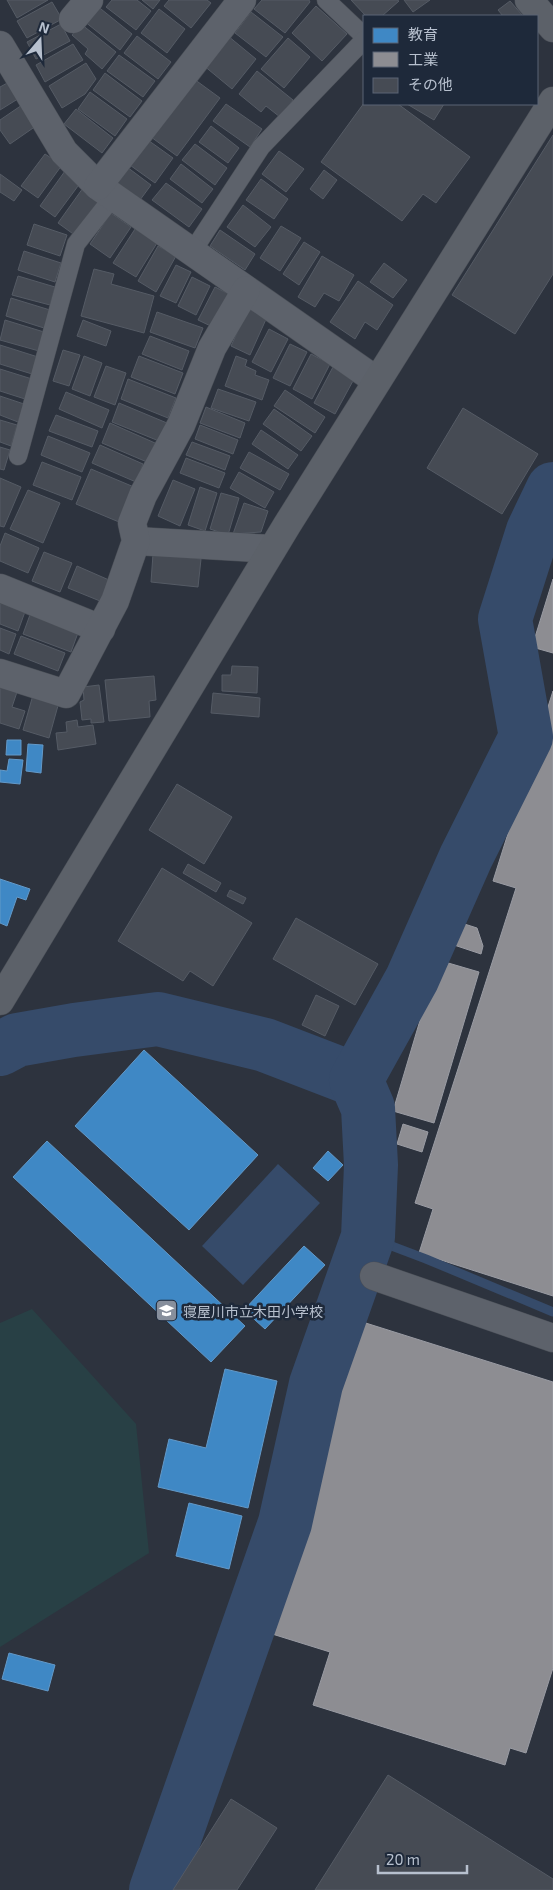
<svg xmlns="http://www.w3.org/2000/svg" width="553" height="1890" font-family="'Exo 2','Noto Sans JP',sans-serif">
  <rect width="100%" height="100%" fill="#2d333e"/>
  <path fill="#284045" d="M 32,1309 L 136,1424 L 149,1553 L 0,1647 L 0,1323 Z"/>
  <path fill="#364b6a" d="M 278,1164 L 320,1203 L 243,1285 L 202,1246 Z"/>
  <g fill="#3f88c5" stroke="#6399c8">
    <path d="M 7,740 L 21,740 L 21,755 L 6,755 Z"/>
    <path d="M 28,744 L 43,745 L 41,773 L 26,771 Z"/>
    <path d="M 9,759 L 23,760 L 20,784 L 0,782 L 0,770 L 7,771 Z"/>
    <path d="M 0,879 L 30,889 L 26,900 L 17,897 L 7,926 L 0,923 Z"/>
    <path d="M 144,1050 L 258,1155 L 189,1230 L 75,1126 Z"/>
    <path d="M 47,1141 L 245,1326 L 211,1362 L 13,1177 Z"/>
    <path d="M 328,1151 L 343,1165 L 328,1181 L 313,1168 Z"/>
    <path d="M 304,1246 L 325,1265 L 265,1329 L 244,1310 Z"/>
    <path d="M 225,1369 L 277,1381 L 248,1508 L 158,1487 L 169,1439 L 206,1448 Z"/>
    <path d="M 189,1503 L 242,1516 L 229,1569 L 176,1556 Z"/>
    <path d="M 9,1653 L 55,1665 L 48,1691 L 2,1679 Z"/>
  </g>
  <g fill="#8d8d92" stroke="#9a9ca4">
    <path d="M 553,579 L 553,653 L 532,647 Z"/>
    <path d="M 553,691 L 553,1296 L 419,1253 L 433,1209 L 415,1203 L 516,888 L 493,881 Z"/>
    <path d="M 455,921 L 477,928 L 483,946 L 481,954 L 448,943 Z"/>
    <path d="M 438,960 L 479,972 L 434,1123 L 393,1111 Z"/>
    <path d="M 403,1124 L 428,1132 L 422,1152 L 397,1144 Z"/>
    <path d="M 353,1319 L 553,1382 L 553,1668 L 526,1753 L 510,1748 L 505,1765 L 313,1705 L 330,1652 L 269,1633 L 295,1549 L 283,1545 Z"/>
  </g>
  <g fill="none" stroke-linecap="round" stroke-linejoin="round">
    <path stroke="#364b6a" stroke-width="9" d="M 368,1237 L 426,1259 L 553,1312"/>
    <g stroke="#364b6a" stroke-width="54">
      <path d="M 0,1049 L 17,1040 L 74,1030 L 158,1019 L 265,1045 L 356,1080"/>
      <path d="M 156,1890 L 285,1523 L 316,1384 L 368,1237 L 371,1165 L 368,1108 L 356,1080 L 412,979 L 466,857 L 526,737 L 505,619 L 533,531 L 553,489"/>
    </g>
  </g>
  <g fill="#464b54" stroke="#555b65">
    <path d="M 7,0 L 48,0 L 17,18 Z"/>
    <path d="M 112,0 L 137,0 L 151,11 L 136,30 L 106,7 Z"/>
    <path d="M 142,0 L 160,0 L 153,9 Z"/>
    <path d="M 169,0 L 207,0 L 211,3 L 191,28 L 164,6 Z"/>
    <path d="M 262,0 L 309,0 L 310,2 L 285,33 L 254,9 Z"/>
    <path d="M 351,0 L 397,0 L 399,1 L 382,16 L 366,16 Z"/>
    <path d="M 404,0 L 430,0 L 413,12 Z"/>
    <path d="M 510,1 L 523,16 L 503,16 L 498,10 Z"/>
    <path d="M 52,2 L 62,19 L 27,38 L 17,21 Z"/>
    <path d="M 96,5 L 132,34 L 120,50 L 84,21 Z"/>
    <path d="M 316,6 L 347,34 L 322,61 L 292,33 Z"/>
    <path d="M 159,9 L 185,29 L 167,53 L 141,33 Z"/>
    <path d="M 251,12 L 283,37 L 266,57 L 235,33 Z"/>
    <path d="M 61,24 L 70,41 L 36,59 L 27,42 Z"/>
    <path d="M 81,24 L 116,52 L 102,69 L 85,54 L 88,49 L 72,35 Z"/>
    <path d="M 137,36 L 171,62 L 158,79 L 124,53 Z"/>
    <path d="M 228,36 L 256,59 L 232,89 L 203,65 Z"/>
    <path d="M 288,38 L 310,57 L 284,88 L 261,69 Z"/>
    <path d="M 73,44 L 83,60 L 45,82 L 36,65 Z"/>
    <path d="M 119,55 L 155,81 L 143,97 L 107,71 Z"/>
    <path d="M 86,63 L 96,79 L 85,94 L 62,108 L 49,86 Z"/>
    <path d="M 257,71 L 293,100 L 280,117 L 266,106 L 261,112 L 239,94 Z"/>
    <path d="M 105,73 L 142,101 L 130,117 L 93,90 Z"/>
    <path d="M 194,79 L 220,98 L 177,156 L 151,137 Z"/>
    <path d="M 11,81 L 21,97 L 0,110 L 0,87 Z"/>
    <path d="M 90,92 L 127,119 L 115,136 L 78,109 Z"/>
    <path d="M 364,103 L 398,104 L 470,157 L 436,203 L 423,194 L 402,221 L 321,162 Z"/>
    <path d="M 226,104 L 262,129 L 250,147 L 213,121 Z"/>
    <path d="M 407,104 L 444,104 L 434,120 Z"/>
    <path d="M 22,105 L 36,126 L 10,144 L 0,130 L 0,120 Z"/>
    <path d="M 76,109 L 113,138 L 102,153 L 64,124 Z"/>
    <path d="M 211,126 L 239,148 L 228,163 L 199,142 Z"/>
    <path d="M 553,135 L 553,274 L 515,334 L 452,295 Z"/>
    <path d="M 145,138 L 173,158 L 155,183 L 127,163 Z"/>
    <path d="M 195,144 L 227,168 L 215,185 L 182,160 Z"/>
    <path d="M 279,151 L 304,169 L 286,192 L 262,174 Z"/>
    <path d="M 45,154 L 62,165 L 38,198 L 21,186 Z"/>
    <path d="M 123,164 L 151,185 L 140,200 L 113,179 Z"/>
    <path d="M 181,164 L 213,189 L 202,203 L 170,179 Z"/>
    <path d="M 324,170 L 337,180 L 323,199 L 310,189 Z"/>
    <path d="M 65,171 L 81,182 L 55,217 L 40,206 Z"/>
    <path d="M 0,174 L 22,190 L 14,201 L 0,192 Z"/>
    <path d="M 261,179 L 288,199 L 274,219 L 246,200 Z"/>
    <path d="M 166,183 L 202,209 L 189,227 L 152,200 Z"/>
    <path d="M 83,188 L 101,201 L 76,236 L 58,223 Z"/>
    <path d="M 243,205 L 271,227 L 255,247 L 227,227 Z"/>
    <path d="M 111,213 L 131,227 L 110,258 L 90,244 Z"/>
    <path d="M 34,224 L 67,235 L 60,256 L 27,245 Z"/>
    <path d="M 281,226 L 301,238 L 280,271 L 260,258 Z"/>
    <path d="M 135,229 L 157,243 L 136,277 L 113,263 Z"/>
    <path d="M 220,230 L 255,254 L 245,270 L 210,246 Z"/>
    <path d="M 304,242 L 320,252 L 299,285 L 283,274 Z"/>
    <path d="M 158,246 L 176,256 L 156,292 L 138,281 Z"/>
    <path d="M 24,251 L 61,263 L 55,282 L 18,270 Z"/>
    <path d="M 322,256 L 354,275 L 339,301 L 324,293 L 315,307 L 298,297 Z"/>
    <path d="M 384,263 L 407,280 L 393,298 L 370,282 Z"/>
    <path d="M 176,265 L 191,272 L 176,303 L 160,296 Z"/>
    <path d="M 94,269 L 114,274 L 111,284 L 154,296 L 144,333 L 81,316 Z"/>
    <path d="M 18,276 L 55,287 L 50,305 L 12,295 Z"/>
    <path d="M 192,277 L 210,286 L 196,315 L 178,306 Z"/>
    <path d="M 358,281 L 393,305 L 377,330 L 365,322 L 355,339 L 330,322 Z"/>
    <path d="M 215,287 L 233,296 L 217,329 L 198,320 Z"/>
    <path d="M 11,298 L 50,310 L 44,328 L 6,316 Z"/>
    <path d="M 248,309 L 267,317 L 250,355 L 231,346 Z"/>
    <path d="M 157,312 L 203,328 L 195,348 L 150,332 Z"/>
    <path d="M 5,320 L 44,332 L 39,351 L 0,340 Z"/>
    <path d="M 83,320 L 111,331 L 106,346 L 77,336 Z"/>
    <path d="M 269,329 L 288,339 L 271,372 L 252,362 Z"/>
    <path d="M 150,336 L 189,351 L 182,370 L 142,354 Z"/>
    <path d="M 290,344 L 307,352 L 290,386 L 273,378 Z"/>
    <path d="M 0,345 L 38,357 L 32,374 L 0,364 Z"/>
    <path d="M 63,350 L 80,355 L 69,386 L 53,381 Z"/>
    <path d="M 311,354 L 330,364 L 312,399 L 293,389 Z"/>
    <path d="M 84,356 L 102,363 L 90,396 L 72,389 Z"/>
    <path d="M 139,356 L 183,373 L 175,394 L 131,377 Z"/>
    <path d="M 236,356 L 247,360 L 245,366 L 256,371 L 255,375 L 269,380 L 262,400 L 225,386 Z"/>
    <path d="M 106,366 L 126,373 L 115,405 L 94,397 Z"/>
    <path d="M 333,367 L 354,379 L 335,414 L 314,403 Z"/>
    <path d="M 0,369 L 32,379 L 25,399 L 0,391 Z"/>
    <path d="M 128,379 L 176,398 L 168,418 L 121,399 Z"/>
    <path d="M 218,389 L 256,402 L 249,421 L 211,408 Z"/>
    <path d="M 285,390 L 325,417 L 315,433 L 274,406 Z"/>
    <path d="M 66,392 L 109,410 L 102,428 L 59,409 Z"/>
    <path d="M 0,396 L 24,404 L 18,422 L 0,415 Z"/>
    <path d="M 119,403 L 167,423 L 159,441 L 112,422 Z"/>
    <path d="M 206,407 L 245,423 L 240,438 L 200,423 Z"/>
    <path d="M 463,408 L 538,454 L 502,514 L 427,468 Z"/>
    <path d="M 274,409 L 312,436 L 301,451 L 263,424 Z"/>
    <path d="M 56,415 L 98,431 L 92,447 L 49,431 Z"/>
    <path d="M 0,420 L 17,425 L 11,446 L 0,442 Z"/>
    <path d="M 110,423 L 155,443 L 147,462 L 102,443 Z"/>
    <path d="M 200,425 L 238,440 L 233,454 L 195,439 Z"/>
    <path d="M 261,430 L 298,455 L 288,469 L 252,444 Z"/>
    <path d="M 48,436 L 90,453 L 82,472 L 41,455 Z"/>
    <path d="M 192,442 L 230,456 L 225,470 L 186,455 Z"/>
    <path d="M 100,445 L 143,464 L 136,482 L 92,463 Z"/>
    <path d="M 0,447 L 10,450 L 4,470 L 0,469 Z"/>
    <path d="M 249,452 L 289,474 L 280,490 L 240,468 Z"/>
    <path d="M 186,458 L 225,473 L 219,488 L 180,473 Z"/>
    <path d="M 42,462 L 81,477 L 72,500 L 33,485 Z"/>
    <path d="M 91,469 L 134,487 L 119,522 L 76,504 Z"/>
    <path d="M 239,472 L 274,492 L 265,508 L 230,488 Z"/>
    <path d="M 0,478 L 21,487 L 4,527 L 0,526 Z"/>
    <path d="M 173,480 L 195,489 L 180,526 L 158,516 Z"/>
    <path d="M 200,487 L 217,493 L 205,531 L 188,525 Z"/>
    <path d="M 28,490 L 60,503 L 43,543 L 10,529 Z"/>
    <path d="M 221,493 L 239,498 L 228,535 L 210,529 Z"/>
    <path d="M 244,503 L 268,511 L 261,532 L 233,534 Z"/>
    <path d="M 5,533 L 39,548 L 28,573 L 0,561 L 0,546 Z"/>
    <path d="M 44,552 L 72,563 L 60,592 L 32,581 Z"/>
    <path d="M 153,554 L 201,559 L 198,587 L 151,582 Z"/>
    <path d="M 77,566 L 109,580 L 100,601 L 68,588 Z"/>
    <path d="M 0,599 L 26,609 L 18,631 L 0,624 Z"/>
    <path d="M 31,612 L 79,630 L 71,652 L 23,634 Z"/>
    <path d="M 0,628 L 16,634 L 9,654 L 0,650 Z"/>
    <path d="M 21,636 L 65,653 L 58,671 L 14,654 Z"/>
    <path d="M 232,666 L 258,667 L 257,693 L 222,691 L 222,675 L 231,675 Z"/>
    <path d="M 154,676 L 156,700 L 149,701 L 150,717 L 109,721 L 105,680 Z"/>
    <path d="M 99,685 L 104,722 L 91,723 L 91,719 L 82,720 L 80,702 L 84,700 L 83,687 Z"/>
    <path d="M 0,687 L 17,692 L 12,707 L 25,711 L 19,729 L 0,723 Z"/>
    <path d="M 213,693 L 260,698 L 259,717 L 211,713 Z"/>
    <path d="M 33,695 L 59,702 L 49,738 L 23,730 Z"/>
    <path d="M 77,720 L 78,727 L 93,725 L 96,744 L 58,750 L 56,733 L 67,732 L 66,722 Z"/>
    <path d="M 177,784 L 232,817 L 204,864 L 149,830 Z"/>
    <path d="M 188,864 L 221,883 L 216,892 L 183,873 Z"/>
    <path d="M 162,868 L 252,923 L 213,986 L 190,971 L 183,981 L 118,941 Z"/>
    <path d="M 230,890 L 246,898 L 243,904 L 227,896 Z"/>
    <path d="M 296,918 L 378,964 L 355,1005 L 273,959 Z"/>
    <path d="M 316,995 L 339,1006 L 325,1036 L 302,1025 Z"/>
    <path d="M 388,1775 L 553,1879 L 553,1890 L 315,1890 Z"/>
    <path d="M 231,1799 L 277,1828 L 237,1890 L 173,1890 Z"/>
  </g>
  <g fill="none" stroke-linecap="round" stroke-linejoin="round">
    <defs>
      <g id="lane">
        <path d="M 326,0 L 364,36"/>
        <path d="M 192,252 L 261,147 L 364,40"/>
        <path d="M 18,456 L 76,244 L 113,197"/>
      </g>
      <g id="street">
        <path d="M 73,19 L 89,0"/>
        <path d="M 0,45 L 64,152 L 98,186 L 377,381"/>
        <path d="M 98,186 L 242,0"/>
        <path d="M 136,541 L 272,549"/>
        <path d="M 0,588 L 101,629"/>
        <path d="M 0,673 L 66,694 L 115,601 L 136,541 L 132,523 L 143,495 L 181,425 L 212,348 L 246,290"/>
        <path d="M 374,1276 L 553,1338"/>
      </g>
      <g id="secondary">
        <path d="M 529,0 L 553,28"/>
        <path d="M 0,1001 L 287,525 L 553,101"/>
      </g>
    </defs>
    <use href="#lane" stroke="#494e56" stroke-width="19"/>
    <use href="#street" stroke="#494e56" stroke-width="29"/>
    <use href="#secondary" stroke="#494e56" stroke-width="29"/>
    <use href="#lane" stroke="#5d626b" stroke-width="18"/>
    <use href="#street" stroke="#5d626b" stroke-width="28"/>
    <use href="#secondary" stroke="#5c6169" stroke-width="28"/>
  </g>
  <defs>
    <symbol id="school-square" viewBox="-11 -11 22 22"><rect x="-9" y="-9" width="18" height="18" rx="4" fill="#878f9c" stroke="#1e293a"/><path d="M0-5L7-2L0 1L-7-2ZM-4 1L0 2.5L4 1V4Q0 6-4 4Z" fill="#fff"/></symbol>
  </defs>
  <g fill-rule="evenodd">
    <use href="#school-square" x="154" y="1298" width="25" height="25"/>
  </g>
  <g text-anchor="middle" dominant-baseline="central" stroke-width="5" stroke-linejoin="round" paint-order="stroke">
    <g font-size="14" fill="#b7c0ce" stroke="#1e293a" text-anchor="start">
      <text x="183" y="1311">寝屋川市立木田小学校</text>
    </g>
  </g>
  <rect x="363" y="15" width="175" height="90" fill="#1e293a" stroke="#5b6575"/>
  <rect x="373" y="28" width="25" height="15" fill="#3f88c5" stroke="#5b6575"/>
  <text x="408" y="40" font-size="15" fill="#b7c0ce">教育</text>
  <rect x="373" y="52" width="25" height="15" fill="#8d8d92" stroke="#5b6575"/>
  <text x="408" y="65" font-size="15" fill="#b7c0ce">工業</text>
  <rect x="373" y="78" width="25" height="15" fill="#464b54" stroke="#5b6575"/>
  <text x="408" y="90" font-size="15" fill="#b7c0ce">その他</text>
  <g transform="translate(40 40) rotate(19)" stroke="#1e293a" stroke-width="4" paint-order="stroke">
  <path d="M0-4L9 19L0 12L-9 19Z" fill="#b7c0ce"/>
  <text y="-8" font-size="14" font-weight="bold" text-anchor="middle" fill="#b7c0ce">N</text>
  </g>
  <path d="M378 1865v8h89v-8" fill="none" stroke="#b7c0ce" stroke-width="2.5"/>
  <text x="386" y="1865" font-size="15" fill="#b7c0ce" stroke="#1e293a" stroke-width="4" paint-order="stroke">20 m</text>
</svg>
